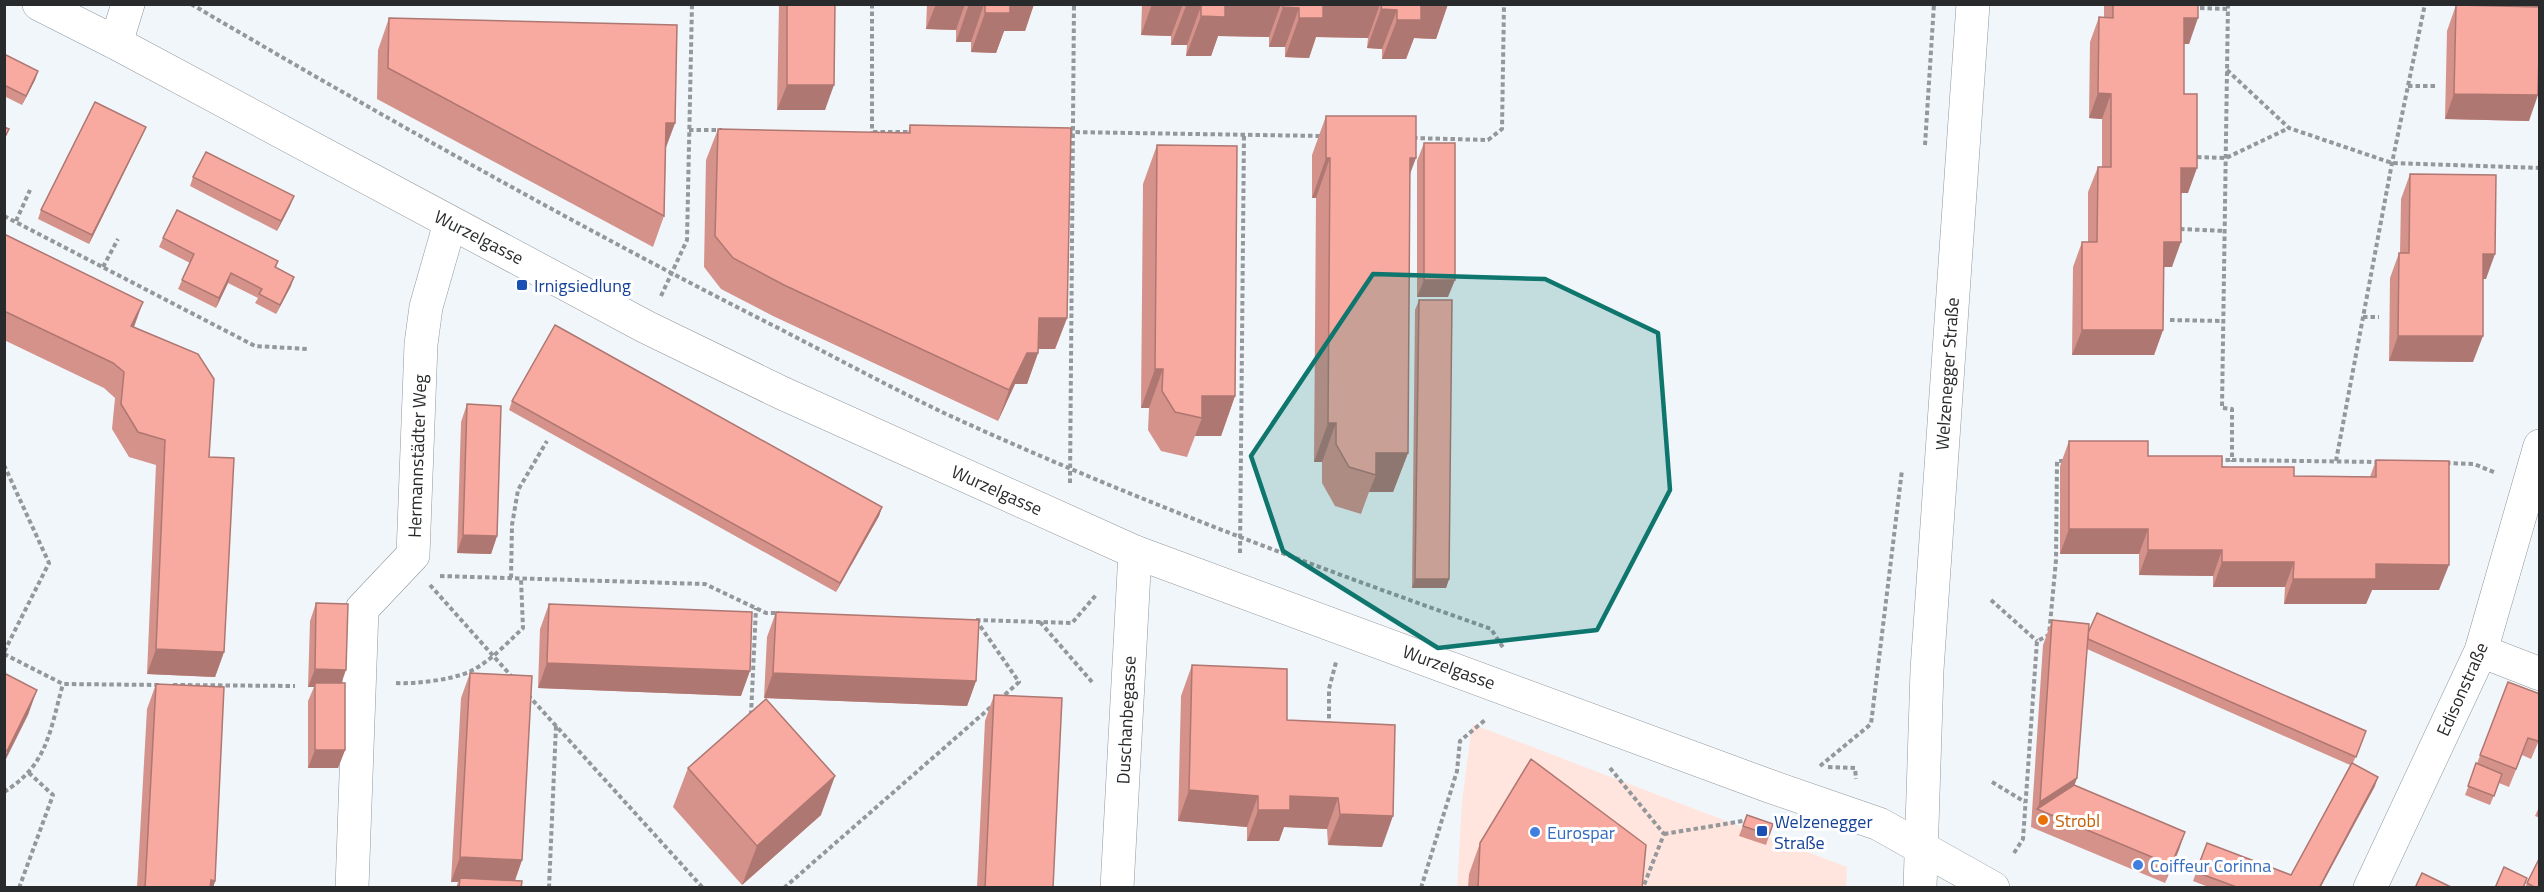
<svg xmlns="http://www.w3.org/2000/svg" width="2544" height="892" font-family="'Titillium Web',sans-serif">
  <rect width="100%" height="100%" fill="#f1f6fb"/>
  <path fill="#ffe5dd" d="M 1472,724 L 1847,867 L 1846,887 L 1457,888 L 1462,802 Z"/>
  <g fill="none" stroke-linecap="round" stroke-linejoin="round">
    <defs>
      <g id="street">
        <path d="M 39,4 L 116,43 L 646,327 L 782,393 L 1135,552 L 1769,786 L 1879,824 L 1993,888"/>
        <path d="M 116,43 L 128,4"/>
        <path d="M 2481,651 L 2540,674"/>
        <path d="M 352,888 L 362,609 L 413,555 L 421,344 L 426,307 L 450,223"/>
        <path d="M 1117,888 L 1135,552"/>
        <path d="M 1920,888 L 1927,670 L 1973,4"/>
        <path d="M 2370,888 L 2481,651 L 2540,446"/>
      </g>
    </defs>
    <use href="#street" stroke="#92979b" stroke-width="34"/>
    <g stroke="#94989b" stroke-width="4" stroke-dasharray="4.5 3" stroke-linecap="butt">
      <path d="M 191,4 C 385,118 582,229 782,330 C 836,358 890,387 944,413 C 1122,495 1307,564 1491,629 L 1504,649"/>
      <path d="M 872,4 L 872,132"/>
      <path d="M 2228,4 L 2222,408 L 2232,409 L 2232,460 L 2378,462"/>
      <path d="M 2200,8 L 2228,9"/>
      <path d="M 2227,70 L 2289,128 L 2392,163 L 2540,168"/>
      <path d="M 2408,86 L 2436,86"/>
      <path d="M 689,130 L 722,130"/>
      <path d="M 873,132 L 911,132"/>
      <path d="M 1068,132 L 1322,136"/>
      <path d="M 1413,138 L 1488,140 L 1502,129 L 1504,4"/>
      <path d="M 1925,145 L 1934,4"/>
      <path d="M 2197,157 L 2226,158 L 2289,128"/>
      <path d="M 4,216 L 255,346 L 307,349"/>
      <path d="M 16,221 L 30,190"/>
      <path d="M 2180,229 L 2225,231"/>
      <path d="M 103,267 L 118,239"/>
      <path d="M 661,296 L 687,240 L 692,4"/>
      <path d="M 2363,317 L 2379,317"/>
      <path d="M 2170,320 L 2223,321"/>
      <path d="M 2218,460 L 2232,460"/>
      <path d="M 2336,461 L 2392,163 L 2425,4"/>
      <path d="M 2446,463 L 2474,464 L 2496,473"/>
      <path d="M 4,465 L 49,563 L 4,652"/>
      <path d="M 1070,483 L 1074,4"/>
      <path d="M 1240,553 L 1244,133"/>
      <path d="M 440,576 L 705,584 L 766,613 L 779,613"/>
      <path d="M 511,578 L 512,525 L 518,490 L 547,441"/>
      <path d="M 430,585 L 513,678"/>
      <path d="M 1991,600 L 2037,641"/>
      <path d="M 976,620 L 1072,623 L 1096,595"/>
      <path d="M 976,620 L 1019,682 L 1000,699"/>
      <path d="M 1040,622 L 1092,682"/>
      <path d="M 4,654 L 63,684 L 160,685"/>
      <path d="M 396,683 C 416,684 450,680 469,672 C 490,662 507,643 523,628 L 521,579"/>
      <path d="M 173,685 L 295,686"/>
      <path d="M 528,695 L 703,888"/>
      <path d="M 751,715 L 756,608"/>
      <path d="M 1329,726 L 1329,689 L 1336,662"/>
      <path d="M 1820,766 L 1871,724 L 1902,470"/>
      <path d="M 1828,767 L 1855,768 L 1856,779"/>
      <path d="M 1610,768 L 1664,834 L 1644,885 L 1646,888"/>
      <path d="M 1992,782 L 2025,802"/>
      <path d="M 4,792 C 48,765 50,730 63,684"/>
      <path d="M 1664,834 L 1749,820"/>
      <path d="M 2014,853 L 2023,839 L 2037,641 L 2049,635 L 2056,560 L 2057,461 L 2066,461"/>
      <path d="M 19,888 L 53,795 L 28,772"/>
      <path d="M 549,888 L 556,726"/>
      <path d="M 784,888 L 992,706"/>
      <path d="M 1421,888 L 1457,771 L 1460,741 L 1485,720"/>
    </g>
    <use href="#street" stroke="#fff" stroke-width="33"/>
  </g>
  <g fill="#d5928a">
    <path d="M 779,4 L 835,4 L 825,110 L 777,110 Z"/>
    <path d="M 927,4 L 1034,4 L 1025,31 L 1004,31 L 996,53 L 971,52 L 971,42 L 956,42 L 956,30 L 926,29 Z"/>
    <path d="M 1142,4 L 1448,4 L 1436,39 L 1414,38 L 1406,59 L 1382,59 L 1382,49 L 1367,48 L 1368,38 L 1316,37 L 1309,58 L 1285,57 L 1285,47 L 1269,47 L 1269,37 L 1218,36 L 1211,56 L 1186,56 L 1187,45 L 1171,45 L 1171,36 L 1141,35 Z"/>
    <path d="M 2104,4 L 2198,4 L 2189,44 L 2184,44 L 2184,94 L 2188,193 L 2181,193 L 2172,267 L 2163,267 L 2163,330 L 2154,355 L 2072,355 L 2073,267 L 2082,242 L 2088,242 L 2088,192 L 2098,167 L 2102,167 L 2102,119 L 2089,118 L 2090,42 L 2099,17 L 2104,17 Z"/>
    <path d="M 2459,4 L 2540,4 L 2529,121 L 2445,119 L 2447,31 L 2456,5 L 2459,6 Z"/>
    <path d="M 389,18 L 675,123 L 666,148 L 664,216 L 653,247 L 377,99 L 378,50 Z"/>
    <path d="M 4,54 L 38,71 L 35,80 L 22,105 L 4,96 Z"/>
    <path d="M 1326,116 L 1410,174 L 1408,453 L 1393,492 L 1369,492 L 1361,514 L 1335,506 L 1322,483 L 1322,462 L 1314,462 L 1316,198 L 1312,198 L 1312,155 Z"/>
    <path d="M 910,125 L 1067,318 L 1055,349 L 1038,349 L 1038,353 L 1027,384 L 1015,384 L 998,421 L 773,316 L 721,289 L 704,267 L 706,160 L 718,129 L 908,133 Z"/>
    <path d="M 146,127 L 142,136 L 89,244 L 38,219 L 41,210 Z"/>
    <path d="M 1424,143 L 1448,297 L 1417,297 L 1417,161 Z"/>
    <path d="M 1157,145 L 1235,396 L 1221,436 L 1195,436 L 1187,457 L 1161,451 L 1148,430 L 1149,408 L 1141,408 L 1143,184 Z"/>
    <path d="M 2410,174 L 2486,279 L 2483,279 L 2473,362 L 2389,361 L 2390,278 L 2399,253 L 2400,253 L 2401,199 Z"/>
    <path d="M 193,177 L 290,206 L 277,231 L 190,186 Z"/>
    <path d="M 4,234 L 134,327 L 209,457 L 224,652 L 215,677 L 147,674 L 156,465 L 129,457 L 112,429 L 115,398 L 104,388 L 4,340 Z"/>
    <path d="M 163,238 L 278,261 L 276,268 L 291,286 L 276,314 L 255,303 L 258,298 L 228,283 L 216,308 L 178,289 L 190,263 L 159,247 Z"/>
    <path d="M 1419,300 L 1449,579 L 1446,588 L 1412,588 L 1415,310 Z"/>
    <path d="M 512,401 L 882,507 L 879,516 L 836,592 L 509,410 Z"/>
    <path d="M 467,404 L 497,536 L 491,554 L 457,553 L 461,422 Z"/>
    <path d="M 2069,441 L 2148,456 L 2294,476 L 2370,477 L 2376,460 L 2439,590 L 2372,590 L 2366,604 L 2284,604 L 2285,587 L 2213,587 L 2213,576 L 2139,575 L 2139,554 L 2060,554 L 2060,466 Z"/>
    <path d="M 316,603 L 341,683 L 345,750 L 338,768 L 308,768 L 308,701 L 314,687 L 308,687 L 310,621 Z"/>
    <path d="M 549,604 L 741,696 L 538,688 L 540,629 Z"/>
    <path d="M 776,612 L 976,681 L 967,706 L 764,698 L 767,637 Z"/>
    <path d="M 2052,620 L 2366,731 L 2353,763 L 2375,786 L 2320,888 L 2211,888 L 2193,881 L 2207,843 L 2291,875 L 2350,765 L 2087,649 L 2077,778 L 2074,785 L 2185,832 L 2165,883 L 2031,827 L 2043,645 Z"/>
    <path d="M 1192,665 L 1287,720 L 1382,847 L 1328,845 L 1327,829 L 1284,827 L 1279,841 L 1247,841 L 1247,827 L 1178,821 L 1181,696 Z"/>
    <path d="M 470,673 L 522,860 L 515,881 L 521,888 L 456,888 L 458,882 L 451,882 L 461,698 Z"/>
    <path d="M 2508,682 L 2540,738 L 2531,759 L 2522,755 L 2509,787 L 2499,783 L 2490,805 L 2465,795 Z"/>
    <path d="M 156,684 L 215,881 L 213,888 L 137,888 L 147,709 Z"/>
    <path d="M 994,695 L 1053,888 L 977,888 L 985,721 Z"/>
    <path d="M 688,768 L 821,815 L 742,885 L 673,807 Z"/>
    <path d="M 2540,805 L 2540,818 L 2535,816 Z"/>
    <path d="M 1747,815 L 1773,824 L 1766,845 L 1739,836 Z"/>
    <path d="M 1480,843 L 1642,888 L 1468,888 L 1469,874 Z"/>
    <path d="M 2527,883 L 2540,888 L 2525,888 Z"/>
  </g>
  <g fill="#ae7771">
    <path d="M 936,4 L 965,4 L 956,30 L 926,29 Z"/>
    <path d="M 969,4 L 984,4 L 971,42 L 956,42 Z"/>
    <path d="M 1006,4 L 1034,4 L 1025,31 L 1004,31 L 996,53 L 971,52 L 985,13 Z"/>
    <path d="M 1152,4 L 1183,4 L 1171,36 L 1141,35 Z"/>
    <path d="M 1223,4 L 1281,4 L 1269,37 L 1218,36 L 1211,56 L 1186,56 L 1201,16 Z"/>
    <path d="M 1321,4 L 1380,4 L 1368,38 L 1316,37 L 1309,58 L 1285,57 L 1299,18 Z"/>
    <path d="M 1419,4 L 1448,4 L 1436,39 L 1414,38 L 1406,59 L 1382,59 L 1397,20 Z"/>
    <path d="M 1186,6 L 1201,6 L 1187,45 L 1171,45 Z"/>
    <path d="M 1283,7 L 1299,8 L 1285,47 L 1269,47 Z"/>
    <path d="M 1381,9 L 1397,10 L 1382,49 L 1367,48 Z"/>
    <path d="M 2184,18 L 2198,18 L 2189,44 L 2175,44 Z"/>
    <path d="M 38,71 L 35,80 L 22,105 L 26,96 Z"/>
    <path d="M 787,85 L 834,85 L 825,110 L 777,110 Z"/>
    <path d="M 2098,93 L 2111,94 L 2102,119 L 2089,118 Z"/>
    <path d="M 2454,94 L 2538,95 L 2529,121 L 2445,119 Z"/>
    <path d="M 666,123 L 675,123 L 663,154 Z"/>
    <path d="M 146,127 L 142,136 L 89,244 L 92,235 Z"/>
    <path d="M 1326,158 L 1330,158 L 1316,198 L 1312,198 Z"/>
    <path d="M 1410,158 L 1416,158 L 1401,198 Z"/>
    <path d="M 2181,168 L 2197,168 L 2188,193 L 2172,193 Z"/>
    <path d="M 294,196 L 290,206 L 277,231 L 281,221 Z"/>
    <path d="M 2164,242 L 2181,242 L 2172,267 L 2155,267 Z"/>
    <path d="M 2483,254 L 2495,254 L 2486,279 L 2474,279 Z"/>
    <path d="M 231,273 L 228,283 L 216,308 L 219,298 Z"/>
    <path d="M 294,277 L 291,286 L 276,314 L 280,305 Z"/>
    <path d="M 1424,280 L 1455,280 L 1448,297 L 1417,297 Z"/>
    <path d="M 143,302 L 134,327 L 131,326 Z"/>
    <path d="M 1039,318 L 1067,318 L 1055,349 L 1028,349 Z"/>
    <path d="M 2082,330 L 2163,330 L 2154,355 L 2072,355 Z"/>
    <path d="M 2398,336 L 2483,336 L 2473,362 L 2389,361 Z"/>
    <path d="M 1027,353 L 1038,353 L 1027,384 L 1015,384 L 998,421 L 1009,390 Z"/>
    <path d="M 1155,369 L 1163,369 L 1149,408 L 1141,408 Z"/>
    <path d="M 1202,396 L 1235,396 L 1221,436 L 1195,436 L 1202,418 Z"/>
    <path d="M 1328,423 L 1336,423 L 1322,462 L 1314,462 Z"/>
    <path d="M 1376,453 L 1408,453 L 1393,492 L 1369,492 L 1376,475 Z"/>
    <path d="M 882,507 L 879,516 L 836,592 L 840,583 Z"/>
    <path d="M 2069,529 L 2148,529 L 2139,554 L 2060,554 Z"/>
    <path d="M 463,535 L 497,536 L 491,554 L 457,553 Z"/>
    <path d="M 2148,550 L 2222,550 L 2213,576 L 2139,575 Z"/>
    <path d="M 2222,562 L 2294,562 L 2285,587 L 2213,587 Z"/>
    <path d="M 2376,564 L 2449,565 L 2439,590 L 2372,590 L 2366,604 L 2284,604 L 2293,579 Z"/>
    <path d="M 1415,579 L 1449,579 L 1446,588 L 1412,588 Z"/>
    <path d="M 156,649 L 224,652 L 215,677 L 147,674 Z"/>
    <path d="M 547,663 L 750,671 L 741,696 L 538,688 Z"/>
    <path d="M 315,669 L 346,670 L 340,687 L 315,683 L 314,687 L 308,687 Z"/>
    <path d="M 773,673 L 976,681 L 967,706 L 764,698 Z"/>
    <path d="M 37,690 L 28,715 L 4,763 L 4,758 L 7,751 Z"/>
    <path d="M 315,750 L 345,750 L 338,768 L 308,768 Z"/>
    <path d="M 835,776 L 821,815 L 742,885 L 757,846 Z"/>
    <path d="M 2378,777 L 2375,786 L 2320,888 L 2319,888 Z"/>
    <path d="M 2077,778 L 2068,803 L 2037,809 L 2040,802 Z"/>
    <path d="M 1189,790 L 1258,796 L 1247,827 L 1178,821 Z"/>
    <path d="M 1290,796 L 1338,798 L 1327,829 L 1284,827 L 1279,841 L 1247,841 L 1258,810 Z"/>
    <path d="M 1340,814 L 1393,816 L 1382,847 L 1328,845 Z"/>
    <path d="M 2185,832 L 2179,850 L 2165,883 L 2171,865 Z"/>
    <path d="M 460,857 L 522,860 L 513,885 L 460,878 L 458,882 L 451,882 Z"/>
    <path d="M 211,880 L 215,881 L 213,888 L 208,888 Z"/>
  </g>
  <g fill="#f8aaa1" stroke="#ae7771" stroke-width="1.5">
    <path d="M 787,4 L 835,4 L 834,85 L 787,85 Z"/>
    <rect x="985" y="4" width="25" height="9"/>
    <path d="M 1186,4 L 1225,4 L 1225,17 L 1201,16 L 1201,6 L 1186,6 Z"/>
    <path d="M 1283,4 L 1323,4 L 1323,18 L 1299,18 L 1299,8 L 1283,7 Z"/>
    <path d="M 1382,4 L 1421,4 L 1421,20 L 1397,20 L 1397,10 L 1381,9 Z"/>
    <path d="M 2113,4 L 2198,4 L 2198,18 L 2184,18 L 2184,94 L 2197,94 L 2197,168 L 2181,168 L 2181,242 L 2164,242 L 2163,330 L 2082,330 L 2082,242 L 2097,242 L 2098,167 L 2111,167 L 2111,94 L 2098,93 L 2099,17 L 2113,18 Z"/>
    <path d="M 2465,4 L 2540,4 L 2540,7 L 2465,6 Z"/>
    <path d="M 2456,5 L 2540,7 L 2538,95 L 2454,94 Z"/>
    <path d="M 389,18 L 677,25 L 675,123 L 666,123 L 664,216 L 388,68 Z"/>
    <path d="M 4,54 L 38,71 L 26,96 L 4,85 Z"/>
    <path d="M 95,102 L 146,127 L 92,235 L 41,210 Z"/>
    <path d="M 1326,116 L 1416,116 L 1416,158 L 1410,158 L 1408,453 L 1376,453 L 1376,475 L 1349,467 L 1336,444 L 1336,423 L 1328,423 L 1330,158 L 1326,158 Z"/>
    <path d="M 910,125 L 1071,128 L 1067,318 L 1039,318 L 1038,353 L 1027,353 L 1009,390 L 784,285 L 733,258 L 715,236 L 718,129 L 910,133 Z"/>
    <path d="M 4,127 L 9,129 L 4,139 Z"/>
    <rect x="1424" y="143" width="31" height="137"/>
    <path d="M 1157,145 L 1237,146 L 1235,396 L 1202,396 L 1202,418 L 1175,412 L 1162,391 L 1163,369 L 1155,369 Z"/>
    <path d="M 206,152 L 294,196 L 281,221 L 193,177 Z"/>
    <path d="M 2410,174 L 2496,175 L 2495,254 L 2483,254 L 2483,336 L 2398,336 L 2399,253 L 2409,253 Z"/>
    <path d="M 177,210 L 278,261 L 275,267 L 294,277 L 280,305 L 259,294 L 262,289 L 231,273 L 219,298 L 182,280 L 194,254 L 163,238 Z"/>
    <path d="M 4,234 L 143,302 L 131,326 L 198,354 L 214,379 L 209,457 L 234,458 L 224,652 L 156,649 L 165,440 L 138,432 L 121,404 L 124,372 L 113,363 L 4,311 Z"/>
    <path d="M 1419,300 L 1452,300 L 1449,579 L 1415,579 Z"/>
    <path d="M 555,325 L 882,507 L 840,583 L 512,401 Z"/>
    <path d="M 467,404 L 501,406 L 497,536 L 463,535 Z"/>
    <path d="M 2069,441 L 2148,441 L 2148,456 L 2222,456 L 2222,467 L 2294,467 L 2294,476 L 2376,477 L 2376,460 L 2449,461 L 2449,565 L 2376,564 L 2376,579 L 2293,579 L 2294,562 L 2222,562 L 2222,550 L 2148,550 L 2148,529 L 2069,529 Z"/>
    <path d="M 316,603 L 348,604 L 346,670 L 315,669 Z"/>
    <path d="M 549,604 L 752,612 L 750,671 L 547,663 Z"/>
    <path d="M 776,612 L 979,620 L 976,681 L 773,673 Z"/>
    <path d="M 2097,613 L 2366,731 L 2356,757 L 2088,639 L 2088,633 Z"/>
    <path d="M 2052,620 L 2089,624 L 2077,778 L 2040,802 Z"/>
    <path d="M 1192,665 L 1287,669 L 1287,720 L 1395,725 L 1393,816 L 1340,814 L 1338,798 L 1290,796 L 1290,810 L 1258,810 L 1258,796 L 1189,790 Z"/>
    <path d="M 4,673 L 37,690 L 7,751 L 4,750 Z"/>
    <path d="M 470,673 L 532,676 L 522,860 L 460,857 Z"/>
    <path d="M 2508,682 L 2540,694 L 2540,737 L 2538,741 L 2528,738 L 2516,769 L 2480,755 Z"/>
    <rect x="315" y="683" width="30" height="67"/>
    <path d="M 156,684 L 224,687 L 215,881 L 211,880 L 210,888 L 145,888 Z"/>
    <path d="M 994,695 L 1062,698 L 1053,888 L 985,888 Z"/>
    <path d="M 766,699 L 835,776 L 757,846 L 688,768 Z"/>
    <path d="M 1531,759 L 1646,845 L 1642,888 L 1478,888 L 1480,843 Z"/>
    <path d="M 2352,763 L 2378,777 L 2319,888 L 2239,888 L 2196,872 L 2207,843 L 2291,875 Z"/>
    <path d="M 2476,763 L 2502,774 L 2494,796 L 2468,786 Z"/>
    <path d="M 2074,785 L 2185,832 L 2171,865 L 2037,809 Z"/>
    <path d="M 1747,815 L 1773,824 L 1769,835 L 1743,826 Z"/>
    <path d="M 2540,857 L 2540,888 L 2536,888 L 2527,883 Z"/>
    <path d="M 2504,867 L 2527,878 L 2523,888 L 2495,888 Z"/>
    <path d="M 2422,873 L 2453,888 L 2415,888 Z"/>
    <path d="M 460,878 L 522,881 L 521,888 L 459,888 Z"/>
  </g>
  <path fill="#0f766e" fill-opacity="0.2" stroke="#0f766e" stroke-width="4.5" stroke-linejoin="round" d="M 1373,274 L 1545,279 L 1658,333 L 1670,490 L 1597,630 L 1438,648 L 1283,551 L 1251,456 Z"/>
  <g fill="#1a4fb4" stroke="#fff" stroke-width="2">
    <rect x="516" y="279" width="12" height="12" rx="3"/>
    <rect x="1756" y="825" width="12" height="12" rx="3"/>
  </g>
  <circle fill="#e8710a" stroke="#fff" stroke-width="2" cx="2043" cy="820" r="6"/>
  <g fill="#3f7fe0" stroke="#fff" stroke-width="2">
    <circle cx="1535" cy="832" r="6"/>
    <circle cx="2138" cy="865" r="6"/>
  </g>
  <g text-anchor="middle" dominant-baseline="central" stroke-width="6" stroke-linejoin="round" paint-order="stroke">
    <g font-size="18" fill="#282a2c" stroke="#fff">
      <text transform="translate(479 237) rotate(27)">Wurzelgasse</text>
      <text transform="translate(1947 374) rotate(-86)">Welzenegger Straße</text>
      <text transform="translate(417 456) rotate(-88)">Hermannstädter Weg</text>
      <text transform="translate(997 490) rotate(24)">Wurzelgasse</text>
      <text transform="translate(1449 667) rotate(20)">Wurzelgasse</text>
      <text transform="translate(2462 689) rotate(-66)">Edisonstraße</text>
      <text transform="translate(1126 720) rotate(-87)">Duschanbegasse</text>
    </g>
    <g font-size="18" fill="#164399" stroke="#fff" text-anchor="start">
      <text x="534" y="285">Irnigsiedlung</text>
      <text x="1774" y="821">Welzenegger<tspan x="1774" dy="21">Straße</tspan></text>
    </g>
    <g font-size="18" fill="#c56008" stroke="#fff" text-anchor="start">
      <text x="2055" y="820">Strobl</text>
    </g>
    <g font-size="18" fill="#366cbe" stroke="#fff" text-anchor="start">
      <text x="1547" y="832">Eurospar</text>
      <text x="2150" y="865">Coiffeur Corinna</text>
    </g>
  </g>
  <rect width="2544" height="892" fill="none" stroke="#282a2c" stroke-width="12"/>
</svg>
